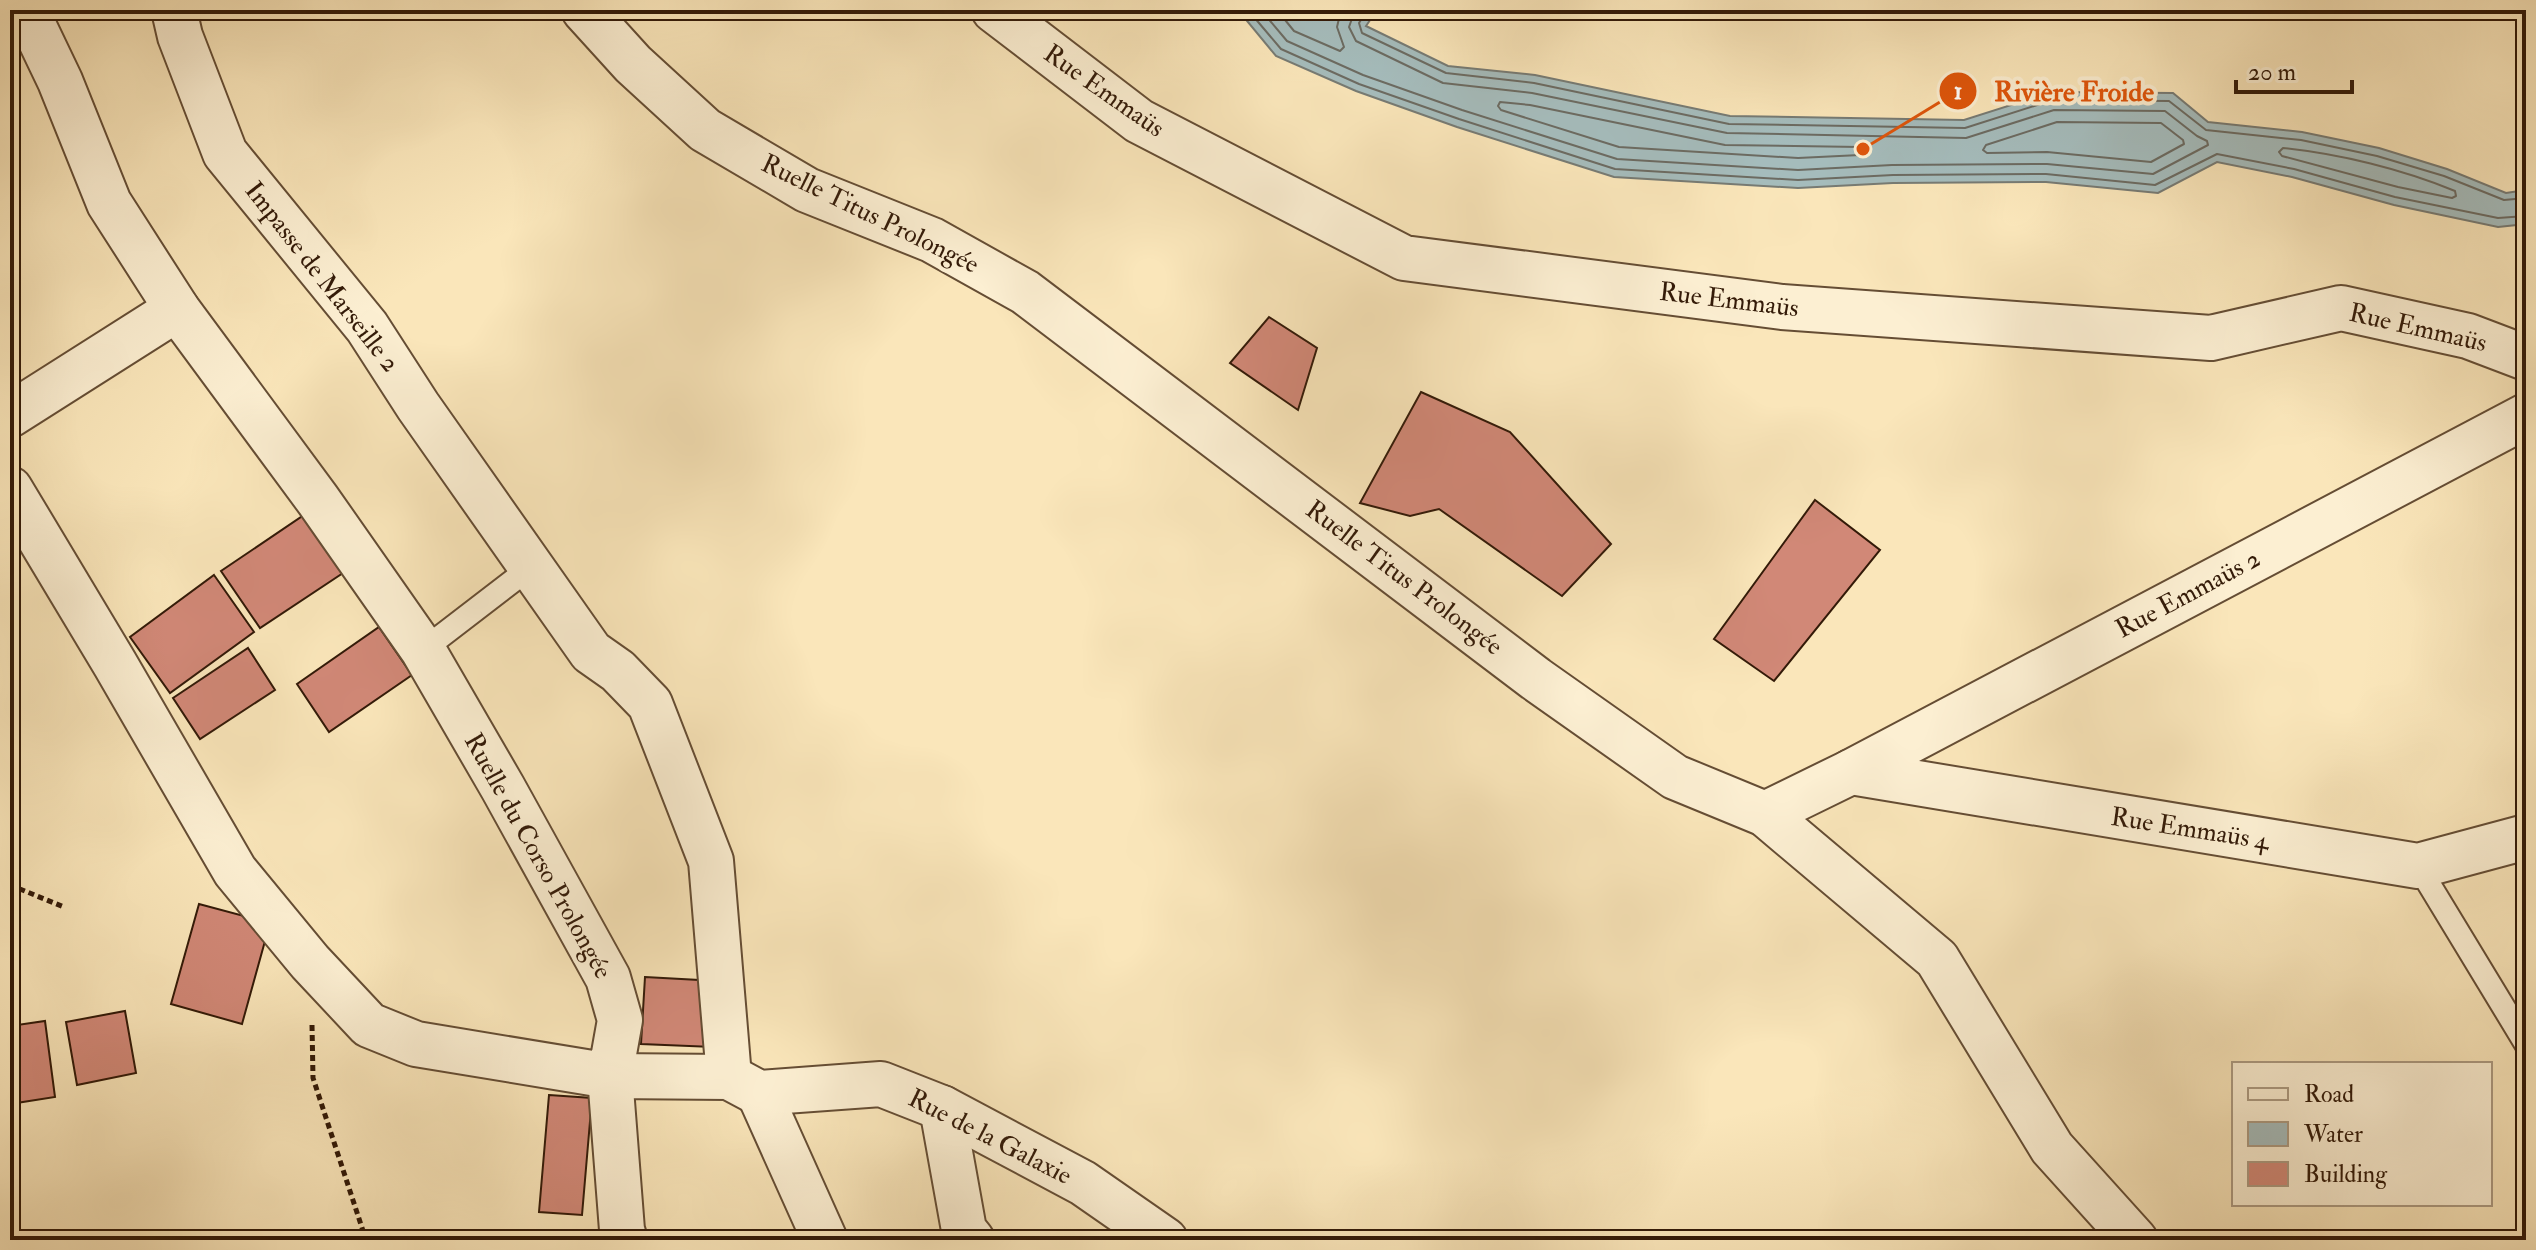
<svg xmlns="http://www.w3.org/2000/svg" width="2536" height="1250" font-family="'IM FELL Double Pica',serif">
  <rect width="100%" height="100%" fill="#fae6ba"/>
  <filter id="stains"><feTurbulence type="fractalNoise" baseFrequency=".0025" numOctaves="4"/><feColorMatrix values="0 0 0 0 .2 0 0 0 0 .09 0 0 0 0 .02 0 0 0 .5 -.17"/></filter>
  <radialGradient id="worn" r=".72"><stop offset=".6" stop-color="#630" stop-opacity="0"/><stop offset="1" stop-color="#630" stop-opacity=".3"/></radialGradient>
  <path fill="#a5bcbc" stroke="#777b74" stroke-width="2" d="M 1238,10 L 1377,10 L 1366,26 L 1448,66 L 1535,75 L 1730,116 L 1964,120 L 2052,92 L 2173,93 L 2208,122 L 2302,132 L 2379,148 L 2447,169 L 2506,193 L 2526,190 L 2526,224 L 2498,227 L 2394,205 L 2292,177 L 2217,162 L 2158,193 L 2046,182 L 1893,183 L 1798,188 L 1614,177 L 1457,127 L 1356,91 L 1276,56 Z"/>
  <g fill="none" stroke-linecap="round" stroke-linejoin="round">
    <g stroke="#6c6b62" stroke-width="2">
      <path d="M 1248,10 L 1281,49 L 1359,84 L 1459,119 L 1615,169 L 1798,180 L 1893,175 L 2046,174 L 2155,185 L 2217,154 L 2294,169 L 2395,197 L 2498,218 L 2526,216"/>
      <path d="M 1261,10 L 1287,41 L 1363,75 L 1462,110 L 1617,159 L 1798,170 L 1892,165 L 2047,164 L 2153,174 L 2208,145 L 2207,141 L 2197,136 L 2165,111 L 2054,110 L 1966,138 L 1727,133 L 1532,93 L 1443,83 L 1356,41 L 1349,27 L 1355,10"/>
      <path d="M 1277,10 L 1294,31 L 1340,51 L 1344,47 L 1337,27 L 1341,10"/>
      <path d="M 1367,10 L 1359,23 L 1362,33 L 1446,73 L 1534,83 L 1729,124 L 1965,128 L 2053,100 L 2169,101 L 2206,130 L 2301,140 L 2377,156 L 2444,176 L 2504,200 L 2526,198"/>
      <path d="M 1500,102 L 1530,105 L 1725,145 L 1860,147 L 1864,151 L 1860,155 L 1798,158 L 1619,147 L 1501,110 L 1498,106 Z"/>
      <path d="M 2057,122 L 2161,123 L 2183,140 L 2184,144 L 2151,162 L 2047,152 L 1987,153 L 1983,150 L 1986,145 Z"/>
      <path d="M 2283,148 C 2340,154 2402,169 2455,191 L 2456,196 L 2452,198 L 2398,187 L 2282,156 L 2279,152 Z"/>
    </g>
  </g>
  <g fill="#d18877" stroke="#331a08" stroke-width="2">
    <path d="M 1269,317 L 1317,348 L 1298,410 L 1230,363 Z"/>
    <path d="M 1421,392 L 1510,432 L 1611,544 L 1562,596 L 1439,509 L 1410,516 L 1360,503 Z"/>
    <path d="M 1815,500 L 1880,550 L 1774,681 L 1714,639 Z"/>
    <path d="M 304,515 L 343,573 L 260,628 L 221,571 Z"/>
    <path d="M 214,575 L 254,632 L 170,693 L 130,637 Z"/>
    <path d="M 379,627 L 412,675 L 329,732 L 297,684 Z"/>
    <path d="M 248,648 L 275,690 L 200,739 L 173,698 Z"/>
    <path d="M 199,904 L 270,923 L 242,1024 L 171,1004 Z"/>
    <path d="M 645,977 L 717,981 L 713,1047 L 641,1044 Z"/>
    <path d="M 125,1011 L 136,1073 L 77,1085 L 66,1022 Z"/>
    <path d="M 45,1021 L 55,1097 L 10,1104 L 10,1026 Z"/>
    <path d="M 549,1095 L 592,1098 L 582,1215 L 539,1212 Z"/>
  </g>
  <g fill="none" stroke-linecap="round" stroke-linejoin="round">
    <defs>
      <g id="lane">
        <path d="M 423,650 L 531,567"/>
        <path d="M 2418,866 L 2526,1044"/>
      </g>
      <g id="street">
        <path d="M 174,10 L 180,36 L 225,153 L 367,327 L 418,406 L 591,652 L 618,671 L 650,704 L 711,861 L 729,1077"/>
        <path d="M 584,10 L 633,64 L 705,130 L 807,190 L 932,240 L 1025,292 L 1536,679 L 1675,777 L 1765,814 L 1937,959 L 2052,1148 L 2135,1240"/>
        <path d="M 994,10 L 1139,121 L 1404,258 L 1782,307 L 2211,338 L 2341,308 L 2468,336 L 2526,358"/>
        <path d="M 10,415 L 177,309"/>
        <path d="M 10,489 L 115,664 L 235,871 L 310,962 L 369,1025 L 416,1044 L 610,1076 L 620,1020 L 608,978 L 503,788 L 423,650 L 318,500 L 177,309 L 109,203 L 60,81 L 26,10"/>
        <path d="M 1851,772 L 2418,866 L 2526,837"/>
        <path d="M 1765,814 L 1851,772 L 2526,416"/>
        <path d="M 759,1093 L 825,1240"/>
        <path d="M 942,1108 L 964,1230 L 972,1240"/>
        <path d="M 625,1240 L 622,1230 L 610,1076 L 729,1077 L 759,1093 L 881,1084 L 942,1108 L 1083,1183 L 1165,1240"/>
      </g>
    </defs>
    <use href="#lane" stroke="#654d34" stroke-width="26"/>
    <use href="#street" stroke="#654d34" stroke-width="48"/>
    <g stroke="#331a08" stroke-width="5" stroke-dasharray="6 4" stroke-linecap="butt">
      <path d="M 10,885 L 64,907"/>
      <path d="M 312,1025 L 313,1078 L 366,1240"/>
    </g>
    <use href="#lane" stroke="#fcefd2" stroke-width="22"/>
    <use href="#street" stroke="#fcefd2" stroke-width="44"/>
  </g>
  <g text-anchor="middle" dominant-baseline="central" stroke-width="8" stroke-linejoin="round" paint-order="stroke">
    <g font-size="26" fill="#331a08" stroke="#fcefd2">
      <text transform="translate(1104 91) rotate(35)">Rue Emmaüs</text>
      <text transform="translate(870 214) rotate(26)">Ruelle Titus Prolongée</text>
      <text transform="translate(322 277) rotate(52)">Impasse de Marseille 2</text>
      <text transform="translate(1729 300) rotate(7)">Rue Emmaüs</text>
      <text transform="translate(2418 328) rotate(13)">Rue Emmaüs</text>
      <text transform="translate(1404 578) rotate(37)">Ruelle Titus Prolongée</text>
      <text transform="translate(2188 594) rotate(-28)">Rue Emmaüs 2</text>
      <text transform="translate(2190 829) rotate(9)">Rue Emmaüs 4</text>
      <text transform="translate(538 856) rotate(61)">Ruelle du Corso Prolongée</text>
      <text transform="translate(990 1137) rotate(27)">Rue de la Galaxie</text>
    </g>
  </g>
  <path fill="none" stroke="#df560c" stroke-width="3" d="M1863 149L1958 91"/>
  <g fill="#df560c" stroke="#fcefd2" stroke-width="3">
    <circle cx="1863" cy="149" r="8"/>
    <circle cx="1958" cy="91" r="20"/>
  </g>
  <g font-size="24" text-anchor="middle" font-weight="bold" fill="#fff">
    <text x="1958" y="99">1</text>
  </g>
  <g font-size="28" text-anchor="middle" font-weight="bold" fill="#df560c" stroke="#fcefd2" stroke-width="8" stroke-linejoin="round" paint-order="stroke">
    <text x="2074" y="101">Rivière Froide</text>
  </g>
  <rect width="2536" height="1250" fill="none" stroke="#fae6ba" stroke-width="40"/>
  <rect x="12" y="12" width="2512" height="1226" fill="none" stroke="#331a08" stroke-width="4"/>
  <rect x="20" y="20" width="2496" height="1210" fill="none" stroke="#331a08" stroke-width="2"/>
  <rect x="2232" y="1062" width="260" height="144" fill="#fcefd2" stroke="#ac9a81" stroke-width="2"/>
  <rect x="2248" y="1088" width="40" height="12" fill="#fcefd2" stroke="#ac9a81" stroke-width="2"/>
  <text x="2304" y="1102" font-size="24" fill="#331a08">Road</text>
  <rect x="2248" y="1122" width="40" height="24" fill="#a5bcbc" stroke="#ac9a81" stroke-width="2"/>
  <text x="2304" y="1142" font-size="24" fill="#331a08">Water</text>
  <rect x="2248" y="1162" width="40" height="24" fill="#d18877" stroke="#ac9a81" stroke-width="2"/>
  <text x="2304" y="1182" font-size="24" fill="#331a08">Building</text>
  <path d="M2236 80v12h116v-12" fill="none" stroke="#331a08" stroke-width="4"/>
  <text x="2248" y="80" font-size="24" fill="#331a08" stroke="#fcefd2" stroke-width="6" paint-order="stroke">20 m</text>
  <rect width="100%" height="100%" filter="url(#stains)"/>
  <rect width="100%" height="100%" fill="url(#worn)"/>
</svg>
